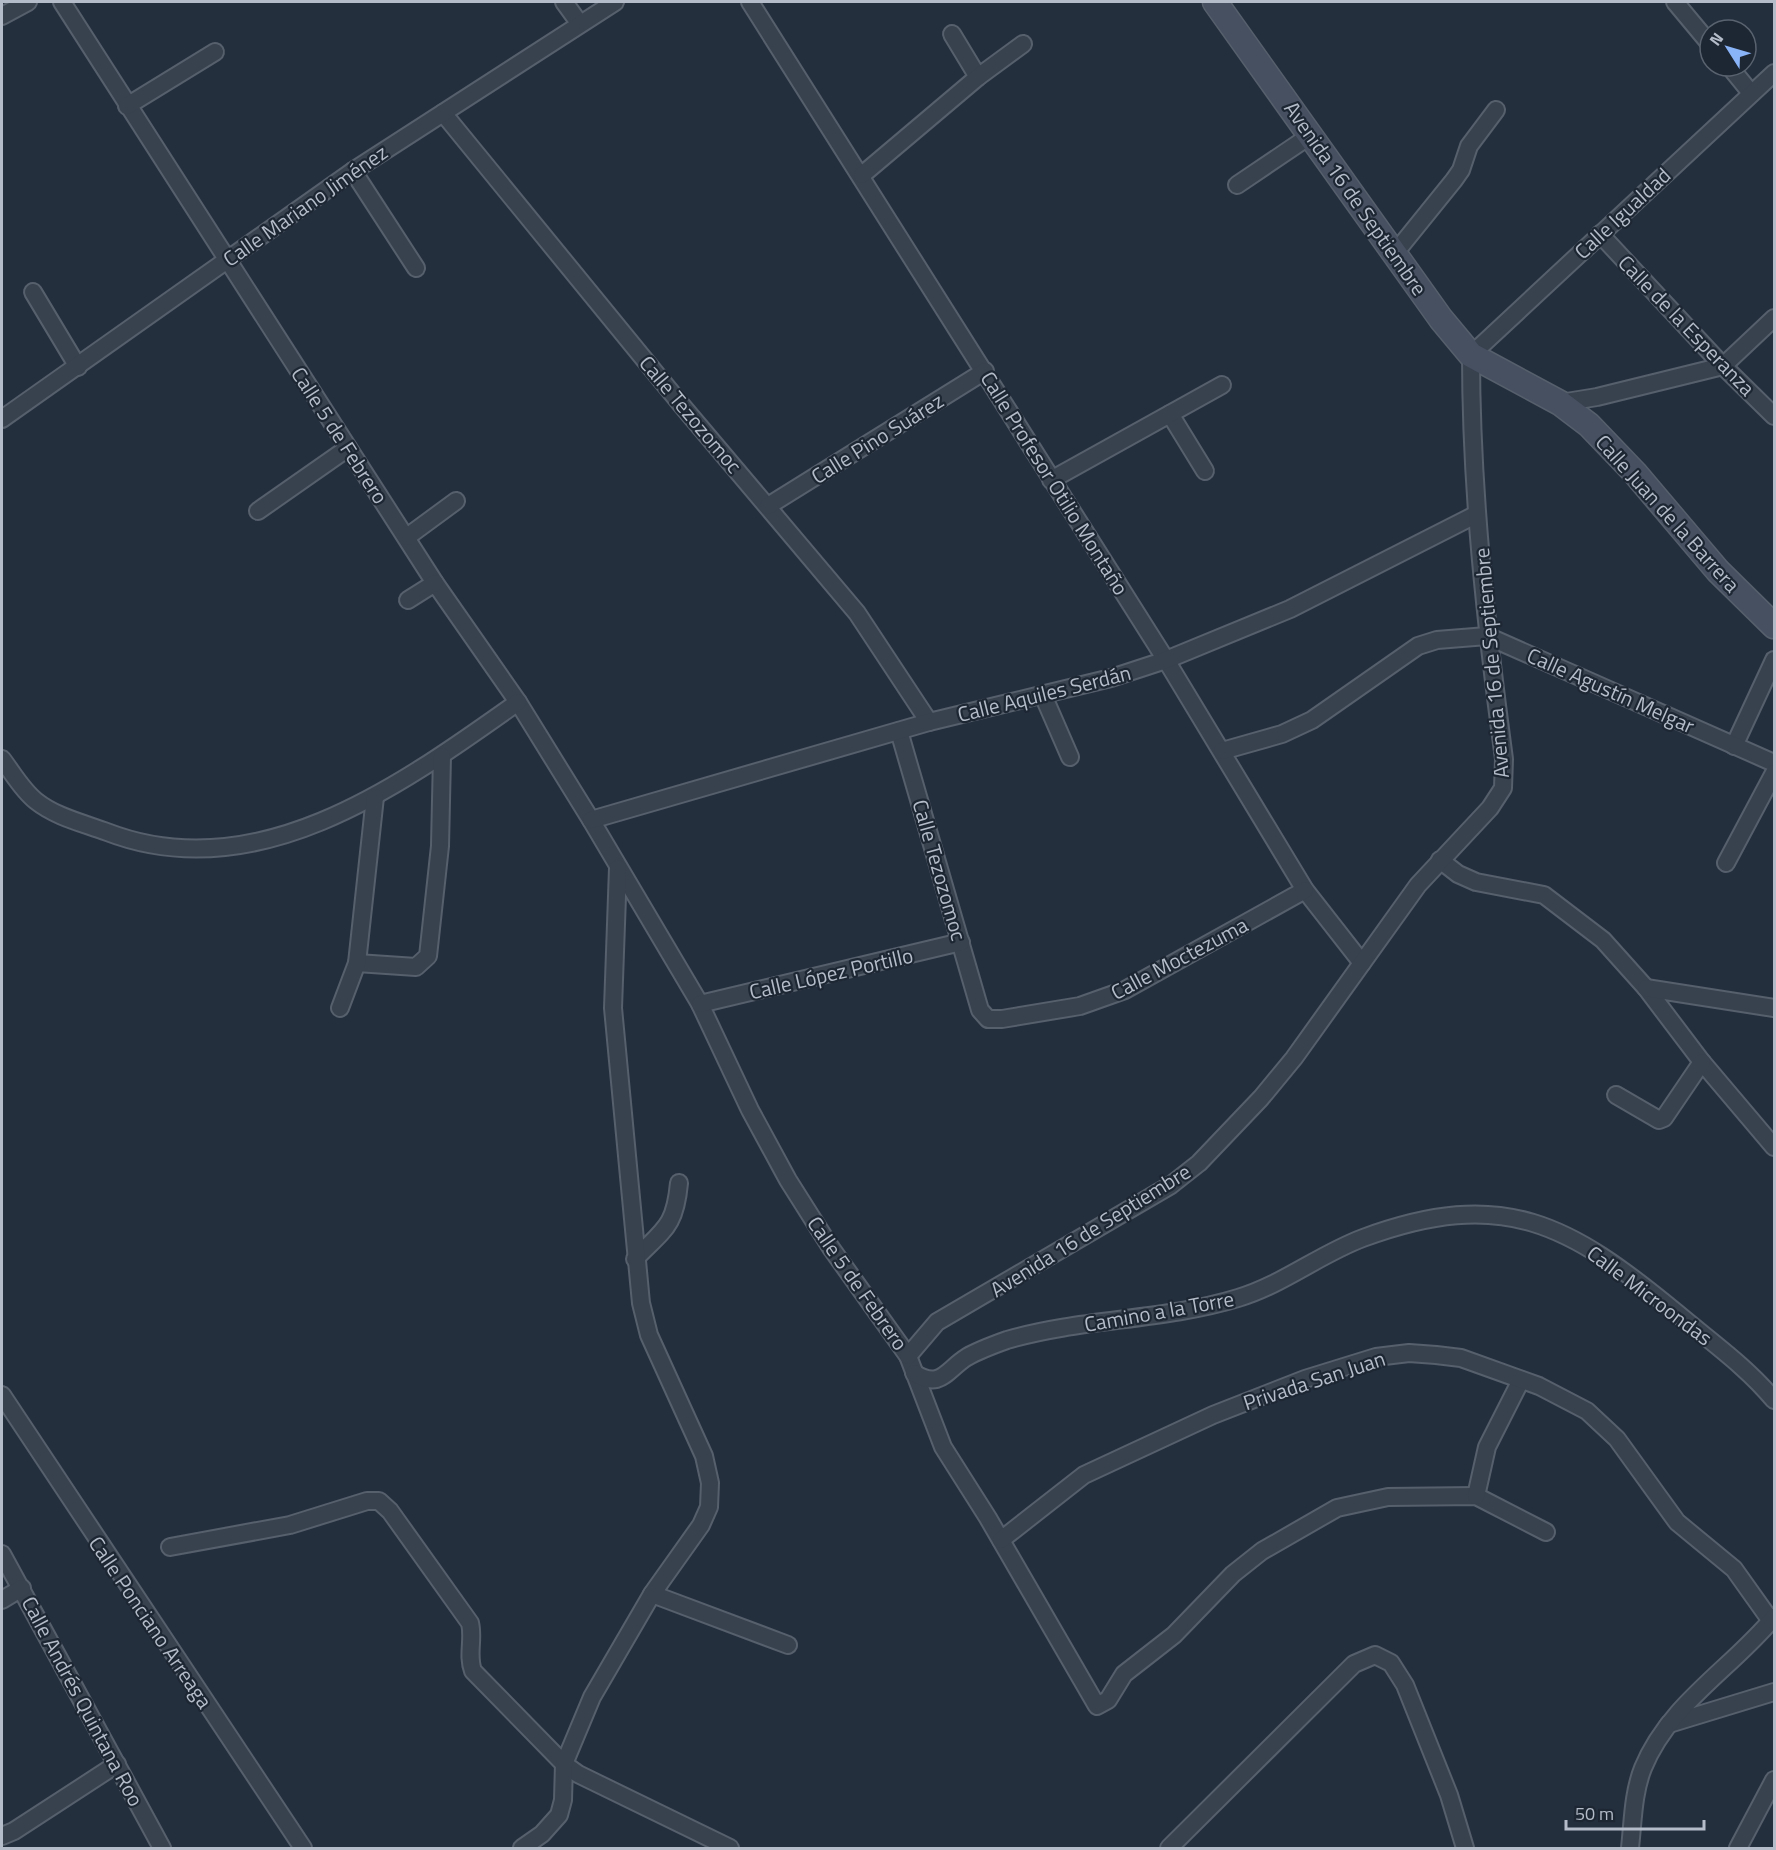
<svg xmlns="http://www.w3.org/2000/svg" width="1776" height="1850" font-family="'Titillium Web',sans-serif">
  <rect width="100%" height="100%" fill="#242f3e"/>
  <g fill="none" stroke-linecap="round" stroke-linejoin="round">
    <defs>
      <g id="street">
        <path d="M 62,2 L 435,583 L 518,702 L 591,820 L 700,1004 L 750,1110 L 788,1180 L 831,1248 L 908,1356 L 943,1447 L 988,1518 L 1097,1706 L 1108,1700 L 1124,1674 L 1174,1635 L 1233,1574 L 1262,1551 L 1337,1508 L 1388,1497 L 1476,1496 L 1546,1532"/>
        <path d="M 564,2 L 580,24"/>
        <path d="M 750,2 L 1166,660 L 1305,890 L 1362,963"/>
        <path d="M 1675,2 L 1710,44"/>
        <path d="M 2,16 L 28,2"/>
        <path d="M 952,34 L 978,77"/>
        <path d="M 1729,66 L 1751,93"/>
        <path d="M 127,106 L 215,52"/>
        <path d="M 443,113 L 684,408 L 857,613 L 929,722"/>
        <path d="M 353,171 L 416,268"/>
        <path d="M 862,175 L 978,77 L 1023,44"/>
        <path d="M 1237,185 L 1311,135"/>
        <path d="M 1600,234 L 1723,366 L 1774,416"/>
        <path d="M 1395,253 L 1454,180 L 1461,170 L 1469,146 L 1496,110"/>
        <path d="M 33,292 L 78,367"/>
        <path d="M 1560,403 L 1597,397 L 1723,366 L 1774,318"/>
        <path d="M 1170,414 L 1205,471"/>
        <path d="M 2,419 L 353,171 L 615,2"/>
        <path d="M 1051,480 L 1222,385"/>
        <path d="M 768,506 L 985,371"/>
        <path d="M 258,511 L 348,448"/>
        <path d="M 407,537 L 456,501"/>
        <path d="M 408,600 L 435,583"/>
        <path d="M 1043,695 L 1070,757"/>
        <path d="M 899,731 L 980,1010 L 988,1019 L 1002,1019 L 1080,1006 L 1125,990 L 1305,890"/>
        <path d="M 1734,746 L 1774,660"/>
        <path d="M 1222,751 L 1282,734 L 1312,720 L 1418,646 L 1437,640 L 1487,636 L 1774,763"/>
        <path d="M 2,759 C 12,772 22,790 36,801 C 56,817 83,823 107,832 C 257,890 401,785 518,702"/>
        <path d="M 591,820 L 929,722 L 1111,678 L 1166,660 L 1290,609 L 1477,514"/>
        <path d="M 1440,860 L 1458,874 L 1476,882 L 1544,895 L 1603,940 L 1646,988 L 1702,1062 L 1774,1147"/>
        <path d="M 1726,863 L 1774,773"/>
        <path d="M 357,963 L 416,967 L 428,956 L 440,846 L 442,756"/>
        <path d="M 1646,988 L 1774,1008"/>
        <path d="M 700,1004 L 961,942"/>
        <path d="M 340,1008 L 357,963 L 375,797"/>
        <path d="M 1616,1095 L 1659,1120 L 1664,1118 L 1702,1062"/>
        <path d="M 635,1259 C 664,1229 675,1227 679,1183"/>
        <path d="M 908,1356 L 937,1322 L 1171,1185 L 1199,1163 L 1261,1098 L 1294,1058 L 1418,885 L 1490,808 L 1503,788 L 1504,759 C 1486,625 1471,491 1471,355 L 1774,73"/>
        <path d="M 914,1373 C 941,1390 946,1370 967,1357 C 979,1350 993,1345 1007,1340 C 1082,1318 1163,1321 1238,1298 C 1282,1285 1320,1254 1363,1238 C 1504,1186 1569,1224 1678,1314 C 1710,1341 1747,1367 1774,1400"/>
        <path d="M 2,1395 L 303,1848"/>
        <path d="M 1476,1496 L 1487,1447 L 1521,1380"/>
        <path d="M 1001,1540 L 1084,1475 L 1213,1415 L 1305,1379 L 1376,1357 L 1409,1353 L 1436,1355 L 1461,1358 L 1539,1386 L 1587,1411 L 1617,1439 L 1677,1522 L 1734,1569 L 1771,1621"/>
        <path d="M 170,1547 L 290,1525 L 367,1501 L 379,1501 L 390,1511 L 470,1623 C 474,1639 467,1655 473,1671 L 564,1764 L 578,1774 L 730,1848"/>
        <path d="M 2,1554 L 162,1848"/>
        <path d="M 652,1594 L 788,1645"/>
        <path d="M 2,1600 L 22,1588"/>
        <path d="M 1669,1724 L 1774,1692"/>
        <path d="M 2,1836 L 14,1831 L 117,1764"/>
        <path d="M 522,1848 L 542,1834 L 559,1815 L 563,1800 L 564,1764 L 592,1697 L 652,1594 L 701,1525 L 709,1507 L 710,1483 L 704,1456 L 649,1335 L 641,1303 L 613,1008 L 618,868"/>
        <path d="M 1169,1848 L 1354,1664 L 1375,1655 L 1391,1663 L 1405,1685 L 1449,1795 L 1465,1848"/>
        <path d="M 1630,1848 C 1633,1821 1633,1793 1643,1768 C 1669,1704 1732,1668 1774,1617"/>
        <path d="M 1738,1848 L 1774,1780"/>
      </g>
      <path id="secondary" d="M 1215,2 L 1441,319 L 1471,355 L 1560,403 L 1589,425 L 1635,473 L 1718,571 L 1774,626"/>
    </defs>
    <use href="#street" stroke="#565f6c" stroke-width="20"/>
    <use href="#secondary" stroke="#565f6c" stroke-width="27"/>
    <use href="#street" stroke="#38414e" stroke-width="16"/>
    <use href="#secondary" stroke="#465061" stroke-width="24"/>
  </g>
  <g text-anchor="middle" dominant-baseline="central" stroke-width="4.5" stroke-linejoin="round" paint-order="stroke">
    <g font-size="21" fill="#b4bcc9" stroke="#1d2633">
      <text transform="translate(1356 198) rotate(55)">Avenida 16 de Septiembre</text>
      <text transform="translate(305 205) rotate(-35)">Calle Mariano Jiménez</text>
      <text transform="translate(1622 213) rotate(-43)">Calle Igualdad</text>
      <text transform="translate(1687 325) rotate(46)">Calle de la Esperanza</text>
      <text transform="translate(691 414) rotate(50)">Calle Tezozomoc</text>
      <text transform="translate(340 435) rotate(57)">Calle 5 de Febrero</text>
      <text transform="translate(877 438) rotate(-32)">Calle Pino Suárez</text>
      <text transform="translate(1055 483) rotate(58)">Calle Profesor Otilio Montaño</text>
      <text transform="translate(1668 513) rotate(48)">Calle Juan de la Barrera</text>
      <text transform="translate(1491 663) rotate(-95)">Avenida 16 de Septiembre</text>
      <text transform="translate(1611 690) rotate(24)">Calle Agustín Melgar</text>
      <text transform="translate(1044 693) rotate(-14)">Calle Aquiles Serdán</text>
      <text transform="translate(940 870) rotate(74)">Calle Tezozomoc</text>
      <text transform="translate(1179 958) rotate(-28)">Calle Moctezuma</text>
      <text transform="translate(831 973) rotate(-13)">Calle López Portillo</text>
      <text transform="translate(1090 1230) rotate(-32)">Avenida 16 de Septiembre</text>
      <text transform="translate(858 1283) rotate(55)">Calle 5 de Febrero</text>
      <text transform="translate(1650 1295) rotate(37)">Calle Microondas</text>
      <text transform="translate(1159 1311) rotate(-10)">Camino a la Torre</text>
      <text transform="translate(1314 1380) rotate(-18)">Privada San Juan</text>
      <text transform="translate(151 1622) rotate(56)">Calle Ponciano Arreaga</text>
      <text transform="translate(83 1701) rotate(62)">Calle Andrés Quintana Roo</text>
    </g>
  </g>
  <rect width="1776" height="1850" fill="none" stroke="#b4bcc9" stroke-width="6"/>
  <g transform="translate(1728 48) rotate(307)"><circle r="28" fill="#1d2633" stroke="#59626f" stroke-width="1.5"/>
  <path d="M0-4.5L10 22L0 15L-10 22Z" fill="#8ab4f8"/>
  <text y="-9" font-size="16" font-weight="bold" text-anchor="middle" fill="#b4bcc9">N</text>
  </g>
  <path d="M1566 1820v9h138v-9" fill="none" stroke="#b4bcc9" stroke-width="3"/>
  <text x="1575" y="1820" font-size="18" fill="#b4bcc9" stroke="#1d2633" stroke-width="4.5" paint-order="stroke">50 m</text>
</svg>
